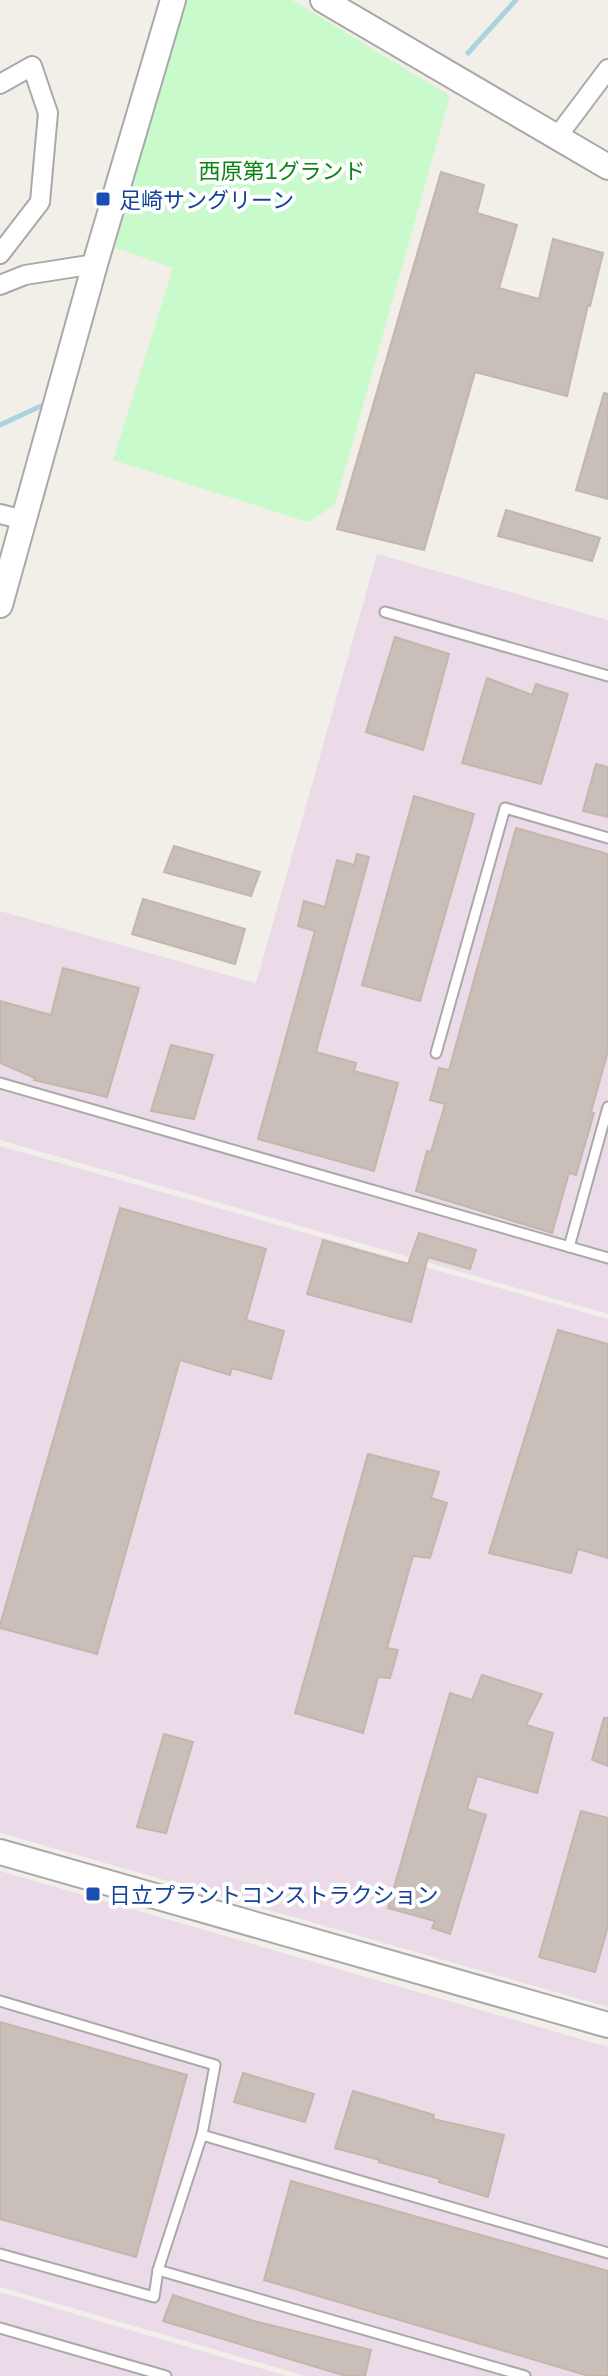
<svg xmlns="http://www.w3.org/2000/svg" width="608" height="2376" font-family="'IBM Plex Sans','Noto Sans JP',sans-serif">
  <rect width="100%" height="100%" fill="#f2efe9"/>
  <g fill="#ebdbe8">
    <path d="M 377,554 L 608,620 L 608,1314 L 0,1140 L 0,911 L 256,983 Z"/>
    <path d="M 0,1146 L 608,1319 L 608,2007 L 0,1833 Z"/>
    <path d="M 0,1871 L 608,2047 L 608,2376 L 306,2376 L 0,2287 Z"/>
    <path d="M 0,2292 L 287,2376 L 0,2376 Z"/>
  </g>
  <path fill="#c8facc" d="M 185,0 L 292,0 L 450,96 L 335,505 L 308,522 L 113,460 L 173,268 L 113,247 Z"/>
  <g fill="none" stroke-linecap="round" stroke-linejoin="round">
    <g stroke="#aad3df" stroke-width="5">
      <path d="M 468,53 L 516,0"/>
      <path d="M 0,425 L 41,406"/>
    </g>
  </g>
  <g fill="#c7bfb8" stroke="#c4b6ab" stroke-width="2">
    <path d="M 441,172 L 484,185 L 477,213 L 517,225 L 499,288 L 539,299 L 553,239 L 603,253 L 590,306 L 588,305 L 567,396 L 475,372 L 424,550 L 337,529 Z"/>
    <path d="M 604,393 L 608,394 L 608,499 L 576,490 Z"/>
    <path d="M 506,510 L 600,538 L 592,561 L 498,536 Z"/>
    <path d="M 395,637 L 449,654 L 423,750 L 366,732 Z"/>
    <path d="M 487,678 L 532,695 L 536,684 L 568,694 L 541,784 L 462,763 Z"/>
    <path d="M 596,764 L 608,767 L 608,817 L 583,811 Z"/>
    <path d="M 414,796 L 474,814 L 420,1001 L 362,985 Z"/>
    <path d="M 516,828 L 608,854 L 608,1051 L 591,1112 L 594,1113 L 576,1175 L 569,1173 L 552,1233 L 416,1191 L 427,1151 L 431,1152 L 445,1104 L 430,1100 L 439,1068 L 449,1070 Z"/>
    <path d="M 174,846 L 260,872 L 251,896 L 164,872 Z"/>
    <path d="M 357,854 L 369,857 L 316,1052 L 356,1063 L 354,1071 L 398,1083 L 374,1171 L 258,1139 L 315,931 L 298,926 L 304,901 L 325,907 L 337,860 L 354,865 Z"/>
    <path d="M 143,899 L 245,929 L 235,964 L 132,934 Z"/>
    <path d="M 63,968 L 139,988 L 107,1097 L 34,1080 L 35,1078 L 0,1063 L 0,1001 L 51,1015 Z"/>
    <path d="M 171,1045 L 213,1055 L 194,1119 L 151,1111 Z"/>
    <path d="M 120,1208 L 266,1249 L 246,1320 L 284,1331 L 271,1379 L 232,1368 L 230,1375 L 180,1360 L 97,1654 L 0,1628 L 0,1625 Z"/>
    <path d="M 419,1233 L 476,1250 L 470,1269 L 428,1257 L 411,1322 L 307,1294 L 323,1240 L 408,1264 Z"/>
    <path d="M 558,1330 L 608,1344 L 608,1558 L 578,1549 L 571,1573 L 489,1553 Z"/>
    <path d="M 368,1454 L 439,1472 L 431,1498 L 447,1503 L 430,1558 L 413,1556 L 387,1648 L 398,1650 L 390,1678 L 378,1677 L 363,1733 L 295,1713 Z"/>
    <path d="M 482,1675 L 542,1694 L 526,1725 L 553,1733 L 537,1793 L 477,1776 L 467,1809 L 486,1815 L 450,1934 L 432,1928 L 435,1921 L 388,1908 L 450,1693 L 472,1700 Z"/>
    <path d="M 604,1718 L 608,1718 L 608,1766 L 592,1760 Z"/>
    <path d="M 164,1734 L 193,1742 L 166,1833 L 137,1827 Z"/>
    <path d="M 581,1811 L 608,1818 L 608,1926 L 595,1972 L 539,1957 Z"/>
    <path d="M 0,2022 L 187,2075 L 136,2257 L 0,2219 Z"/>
    <path d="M 243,2073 L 314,2094 L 305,2122 L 234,2102 Z"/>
    <path d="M 353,2091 L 434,2115 L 433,2119 L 504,2135 L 488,2197 L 439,2182 L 440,2179 L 379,2162 L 380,2160 L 335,2148 Z"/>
    <path d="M 291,2181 L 608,2271 L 608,2376 L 589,2376 L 264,2280 Z"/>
    <path d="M 173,2295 L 254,2321 L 371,2350 L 365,2376 L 346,2376 L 163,2321 Z"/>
  </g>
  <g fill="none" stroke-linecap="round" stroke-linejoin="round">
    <defs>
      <g id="service">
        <path d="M 385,612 L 608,676"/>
        <path d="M 436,1053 L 505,808 L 608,838"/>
        <path d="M 0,1083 L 608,1258"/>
        <path d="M 569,1247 L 608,1107"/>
        <path d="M 0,2001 L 215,2065 L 202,2135 L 608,2253"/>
        <path d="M 0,2254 L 154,2297 L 158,2270 L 525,2376"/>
        <path d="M 158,2270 L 202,2135"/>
        <path d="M 0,2328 L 166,2376"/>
      </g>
      <g id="minor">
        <path d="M 0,84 L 32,66 L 48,113 L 40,202 L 0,254"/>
        <path d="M 557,137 L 608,69"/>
        <path d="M 0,285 L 25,275 L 95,264"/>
        <path d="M 0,514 L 24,520"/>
      </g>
      <g id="tertiary">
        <path d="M 323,0 L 608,167"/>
        <path d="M 0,605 L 95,264 L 173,0"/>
        <path d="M 0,1852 L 608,2025"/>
      </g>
    </defs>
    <use href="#service" stroke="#a9a9a9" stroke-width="13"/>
    <use href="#minor" stroke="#a9a9a9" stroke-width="22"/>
    <use href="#tertiary" stroke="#a9a9a9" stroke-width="28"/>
    <use href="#service" stroke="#fff" stroke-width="9"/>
    <use href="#minor" stroke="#fff" stroke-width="18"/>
    <use href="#tertiary" stroke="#fff" stroke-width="24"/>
  </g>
  <g fill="#1a4fb4" stroke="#fff" stroke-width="3">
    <rect x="95" y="191" width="16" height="16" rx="4"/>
    <rect x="85" y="1886" width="16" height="16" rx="4"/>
  </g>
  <g text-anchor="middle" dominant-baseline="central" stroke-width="8" stroke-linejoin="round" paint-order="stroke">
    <g font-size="22" fill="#0c8416" stroke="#fff">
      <text x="282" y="170">西原第1グランド</text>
    </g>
    <g font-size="22" fill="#164399" stroke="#fff" text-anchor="start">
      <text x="119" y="199">足崎サングリーン</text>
      <text x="109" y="1894">日立プラントコンストラクション</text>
    </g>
  </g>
</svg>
